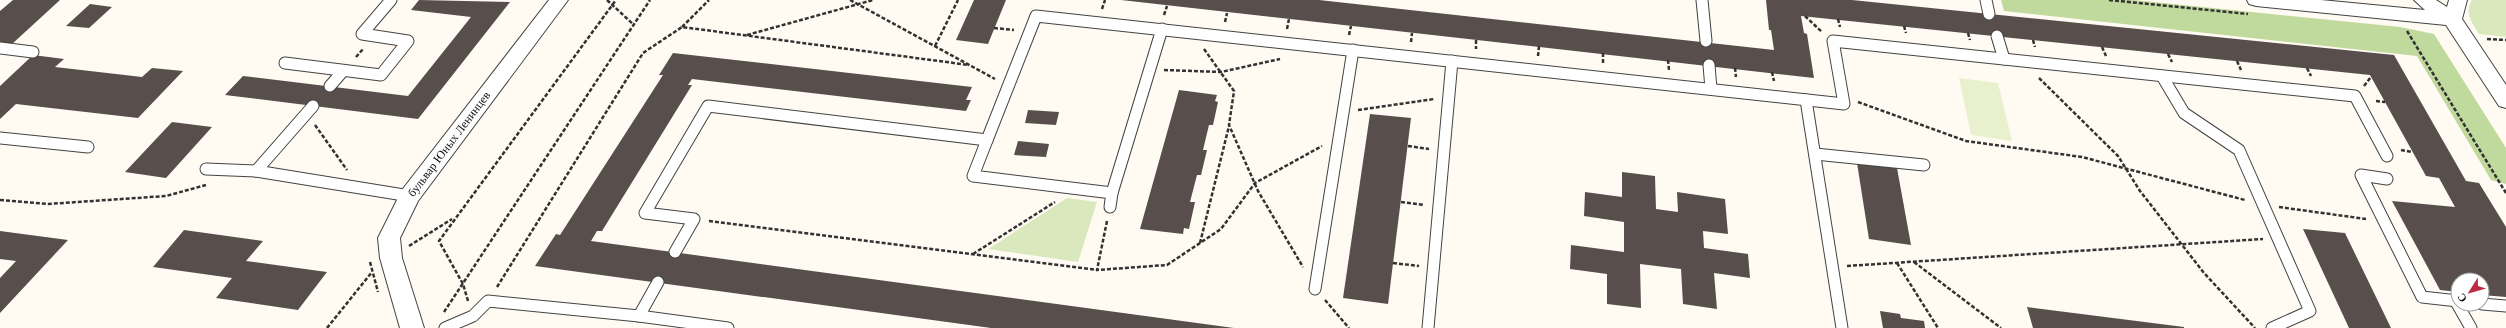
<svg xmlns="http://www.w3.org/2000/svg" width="2506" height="328" font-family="'Times New Roman',serif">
  <rect width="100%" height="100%" fill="#fffbf3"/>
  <g fill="#d9e9bd">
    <path d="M 2472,0 L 2506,0 L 2506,37 L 2479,34 C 2472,23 2464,12 2472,0 Z"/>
    <path d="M 1067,198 L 1097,202 L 1078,262 L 988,249 Z"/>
  </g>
  <path fill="#c0d99c" d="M 2001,0 L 2134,0 L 2400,27 L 2434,34 L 2506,148 L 2506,184 L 2491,180 L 2417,56 L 2004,11 Z"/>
  <path fill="#e9f0ce" d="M 1959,78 L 1998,83 L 2012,141 L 1971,135 Z"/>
  <g fill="#584f4c">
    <path d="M 13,0 L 60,0 L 12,44 L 0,42 L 0,11 Z"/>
    <path d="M 419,0 L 510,2 L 418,119 L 225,95 L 243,76 L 408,96 L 471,17 L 411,10 Z"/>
    <path d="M 974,0 L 1006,0 L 988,44 L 956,40 Z"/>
    <path d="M 1121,0 L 1319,0 L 1774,50 L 1771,30 L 1769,30 L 1766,0 L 1852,0 L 2394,55 L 2466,181 L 2479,183 L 2506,227 L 2506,297 L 2482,295 L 2482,280 L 2458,280 L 2458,292 L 2440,290 L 2392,201 L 2455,207 L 2439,178 L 2426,176 L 2370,75 L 1801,16 L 1804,33 L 1807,34 L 1814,78 Z"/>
    <path d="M 90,4 L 112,7 L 89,28 L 66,26 Z"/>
    <path d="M 673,53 L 972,87 L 966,100 L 971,100 L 966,111 L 692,79 L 688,85 L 692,85 L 602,231 L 597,231 L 591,241 L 1234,328 L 991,328 L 535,266 L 556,234 L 560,235 L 663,75 L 659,75 Z"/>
    <path d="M 33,55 L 64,59 L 55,67 L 142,77 L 152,68 L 183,71 L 138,118 L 16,104 L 0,119 L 0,86 Z"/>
    <path d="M 1179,90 L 1217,95 L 1215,101 L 1218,102 L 1213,125 L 1209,125 L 1203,150 L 1207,150 L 1201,175 L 1197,175 L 1190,202 L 1195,202 L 1189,229 L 1184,228 L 1183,234 L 1140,229 Z"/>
    <path d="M 1028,110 L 1059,112 L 1056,125 L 1025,123 Z"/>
    <path d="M 1370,114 L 1411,118 L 1388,304 L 1343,298 Z"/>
    <path d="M 172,122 L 212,127 L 166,178 L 125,172 Z"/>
    <path d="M 1018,141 L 1049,144 L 1046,157 L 1014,155 Z"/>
    <path d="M 1857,163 L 1897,168 L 1911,245 L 1869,239 Z"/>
    <path d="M 1622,172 L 1655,176 L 1656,209 L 1678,212 L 1677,192 L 1725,199 L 1728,234 L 1703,231 L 1704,248 L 1748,254 L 1750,278 L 1714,273 L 1717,309 L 1683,304 L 1681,269 L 1640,264 L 1641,308 L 1607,304 L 1607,274 L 1570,269 L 1571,245 L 1624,252 L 1624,222 L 1584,216 L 1585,192 L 1622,197 Z"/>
    <path d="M 2303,229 L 2345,233 L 2391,328 L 2349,328 Z"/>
    <path d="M 184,230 L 263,241 L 246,261 L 327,272 L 298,310 L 216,298 L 232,278 L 153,267 Z"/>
    <path d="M 0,231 L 68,240 L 0,313 L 0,278 L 16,261 L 0,259 Z"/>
    <path d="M 2027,307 L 2184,327 L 2184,328 L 2033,328 Z"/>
    <path d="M 1880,311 L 1900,314 L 1901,318 L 1924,321 L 1925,328 L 1883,328 Z"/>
  </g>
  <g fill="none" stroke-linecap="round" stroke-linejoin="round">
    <defs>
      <g id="service">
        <path d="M 1702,0 L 1706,41"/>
        <path d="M 1986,0 L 1989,14"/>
        <path d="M 1997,36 L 2004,59"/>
        <path d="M 0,48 L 33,52"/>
        <path d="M 285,63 L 381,75 L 408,41 L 362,34 L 391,0"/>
        <path d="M 1709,65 L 1711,89"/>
        <path d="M 2162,76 L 2184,113 L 2239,150 L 2310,311 L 2272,328"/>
        <path d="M 330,86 L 343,71"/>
        <path d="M 1806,100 L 1842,328"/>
        <path d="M 313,106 L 256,171 L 410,196"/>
        <path d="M 0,138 L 88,147"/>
        <path d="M 987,140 L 973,176 L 1112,193"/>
        <path d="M 1815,154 L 1924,165"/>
        <path d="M 206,169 L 256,171"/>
        <path d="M 2387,179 L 2361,175 L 2422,297 L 2458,301"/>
        <path d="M 1110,207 L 1112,193 L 1162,29"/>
        <path d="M 675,252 L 694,219 L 645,213 L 708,106 L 987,140 L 1036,16 L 1844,104 L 1833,41 L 2355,96 L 2387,156"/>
        <path d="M 1315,289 L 1353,50"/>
        <path d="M 2455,300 L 2471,328"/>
        <path d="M 2482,304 L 2506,306"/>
        <path d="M 639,316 L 658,282"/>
        <path d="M 445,328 L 473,316 L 488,301 L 639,316 L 728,328"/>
        <path d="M 1428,328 L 1452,61"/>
      </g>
      <g id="minor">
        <path d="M 549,0 L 568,0 L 418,201 L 400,238 L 402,258 L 424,328 L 400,328 L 380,258 L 378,238 L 402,190 Z"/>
        <path d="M 2247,0 L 2321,0 L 2425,10 L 2414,0 L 2436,0 L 2447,7 L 2449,0 L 2467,0 L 2462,19 L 2506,85 L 2506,108 L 2499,106 L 2446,25 L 2256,6 L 2249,4 Z"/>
      </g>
    </defs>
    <use href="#service" stroke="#434343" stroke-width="13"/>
    <use href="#minor" stroke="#434343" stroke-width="2"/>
    <g stroke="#323232" stroke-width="2.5" stroke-dasharray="4 2" stroke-linecap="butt">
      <path d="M 607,0 L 634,25"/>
      <path d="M 850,0 L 995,79"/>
      <path d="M 2109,0 L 2248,14"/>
      <path d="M 1102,9 L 1105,0"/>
      <path d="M 1164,15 L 1167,6"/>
      <path d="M 1805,16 L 1822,32"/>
      <path d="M 1838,19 L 1840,27"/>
      <path d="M 1225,22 L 1227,13"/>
      <path d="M 1904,26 L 1906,33"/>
      <path d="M 682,27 L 709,0"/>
      <path d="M 994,28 L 1014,30"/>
      <path d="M 1287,29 L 1289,19"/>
      <path d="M 2407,31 L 2506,193"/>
      <path d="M 1968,33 L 1970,40"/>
      <path d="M 747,35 L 873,0"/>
      <path d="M 1349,35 L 1351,26"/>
      <path d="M 2487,39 L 2506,40"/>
      <path d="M 1476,40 L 1476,49"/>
      <path d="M 2033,40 L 2035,47"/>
      <path d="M 1411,42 L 1412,33"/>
      <path d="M 935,46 L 958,0"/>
      <path d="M 2102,47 L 2106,56"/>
      <path d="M 1204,49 L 1234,91 L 1229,125 L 1258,191 L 1303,267"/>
      <path d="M 1603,53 L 1603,63"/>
      <path d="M 2168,54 L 2172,62"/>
      <path d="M 1538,56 L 1539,46"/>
      <path d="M 356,57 L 363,49"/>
      <path d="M 1668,60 L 1669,70"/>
      <path d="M 2237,61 L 2241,70"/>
      <path d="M 1735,68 L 1736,77"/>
      <path d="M 2307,68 L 2311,76"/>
      <path d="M 1164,70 L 1221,72 L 1280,59"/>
      <path d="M 1772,72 L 1774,81"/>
      <path d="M 2039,78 L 2118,156 L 2140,191 L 2204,273 L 2255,328"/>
      <path d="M 2364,86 L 2371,77"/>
      <path d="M 2376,101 L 2385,102"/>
      <path d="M 1858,102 L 1966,141 L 2082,157 L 2245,200"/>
      <path d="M 1358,110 L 1434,99"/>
      <path d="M 315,125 L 347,170"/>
      <path d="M 1408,146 L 1429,149"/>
      <path d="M 2401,150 L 2412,152"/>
      <path d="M 0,200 L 48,204 L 166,196 L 206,185"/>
      <path d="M 1401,202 L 1424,205"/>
      <path d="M 2279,207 L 2366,219"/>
      <path d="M 709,221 L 1097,270"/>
      <path d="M 1107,221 L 1097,270 L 1167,265 L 1221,229 L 1255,183 L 1322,146"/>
      <path d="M 1200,243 L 1229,126"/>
      <path d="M 409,246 L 452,219"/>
      <path d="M 973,254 L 1055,202"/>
      <path d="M 370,262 L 378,292"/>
      <path d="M 1914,262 L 2001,328"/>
      <path d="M 1393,263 L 1419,266"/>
      <path d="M 1897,263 L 1938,328"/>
      <path d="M 1847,266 L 2263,239"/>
      <path d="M 497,287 L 643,53 L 682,27 L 969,65"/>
      <path d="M 1325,300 L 1349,328"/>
      <path d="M 468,301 L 463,284 L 439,241 L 616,0"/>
      <path d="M 444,312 L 650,0"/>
      <path d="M 327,328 L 372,272"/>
    </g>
    <use href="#service" stroke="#fff" stroke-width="11"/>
    <use href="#minor" fill="#fff" fill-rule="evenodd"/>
  </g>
  <g text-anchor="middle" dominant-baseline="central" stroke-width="4" stroke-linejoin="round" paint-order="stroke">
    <g font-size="12" fill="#101010" stroke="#fff">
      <text transform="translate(449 144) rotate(-53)">бульвар Юных Ленинцев</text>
    </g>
  </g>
  <g transform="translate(2470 292) rotate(233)"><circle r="19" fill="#ffffff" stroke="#9f9f9f"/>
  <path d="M0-3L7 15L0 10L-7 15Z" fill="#bd2b44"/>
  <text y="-6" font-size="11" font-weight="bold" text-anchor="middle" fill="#101010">С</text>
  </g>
</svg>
